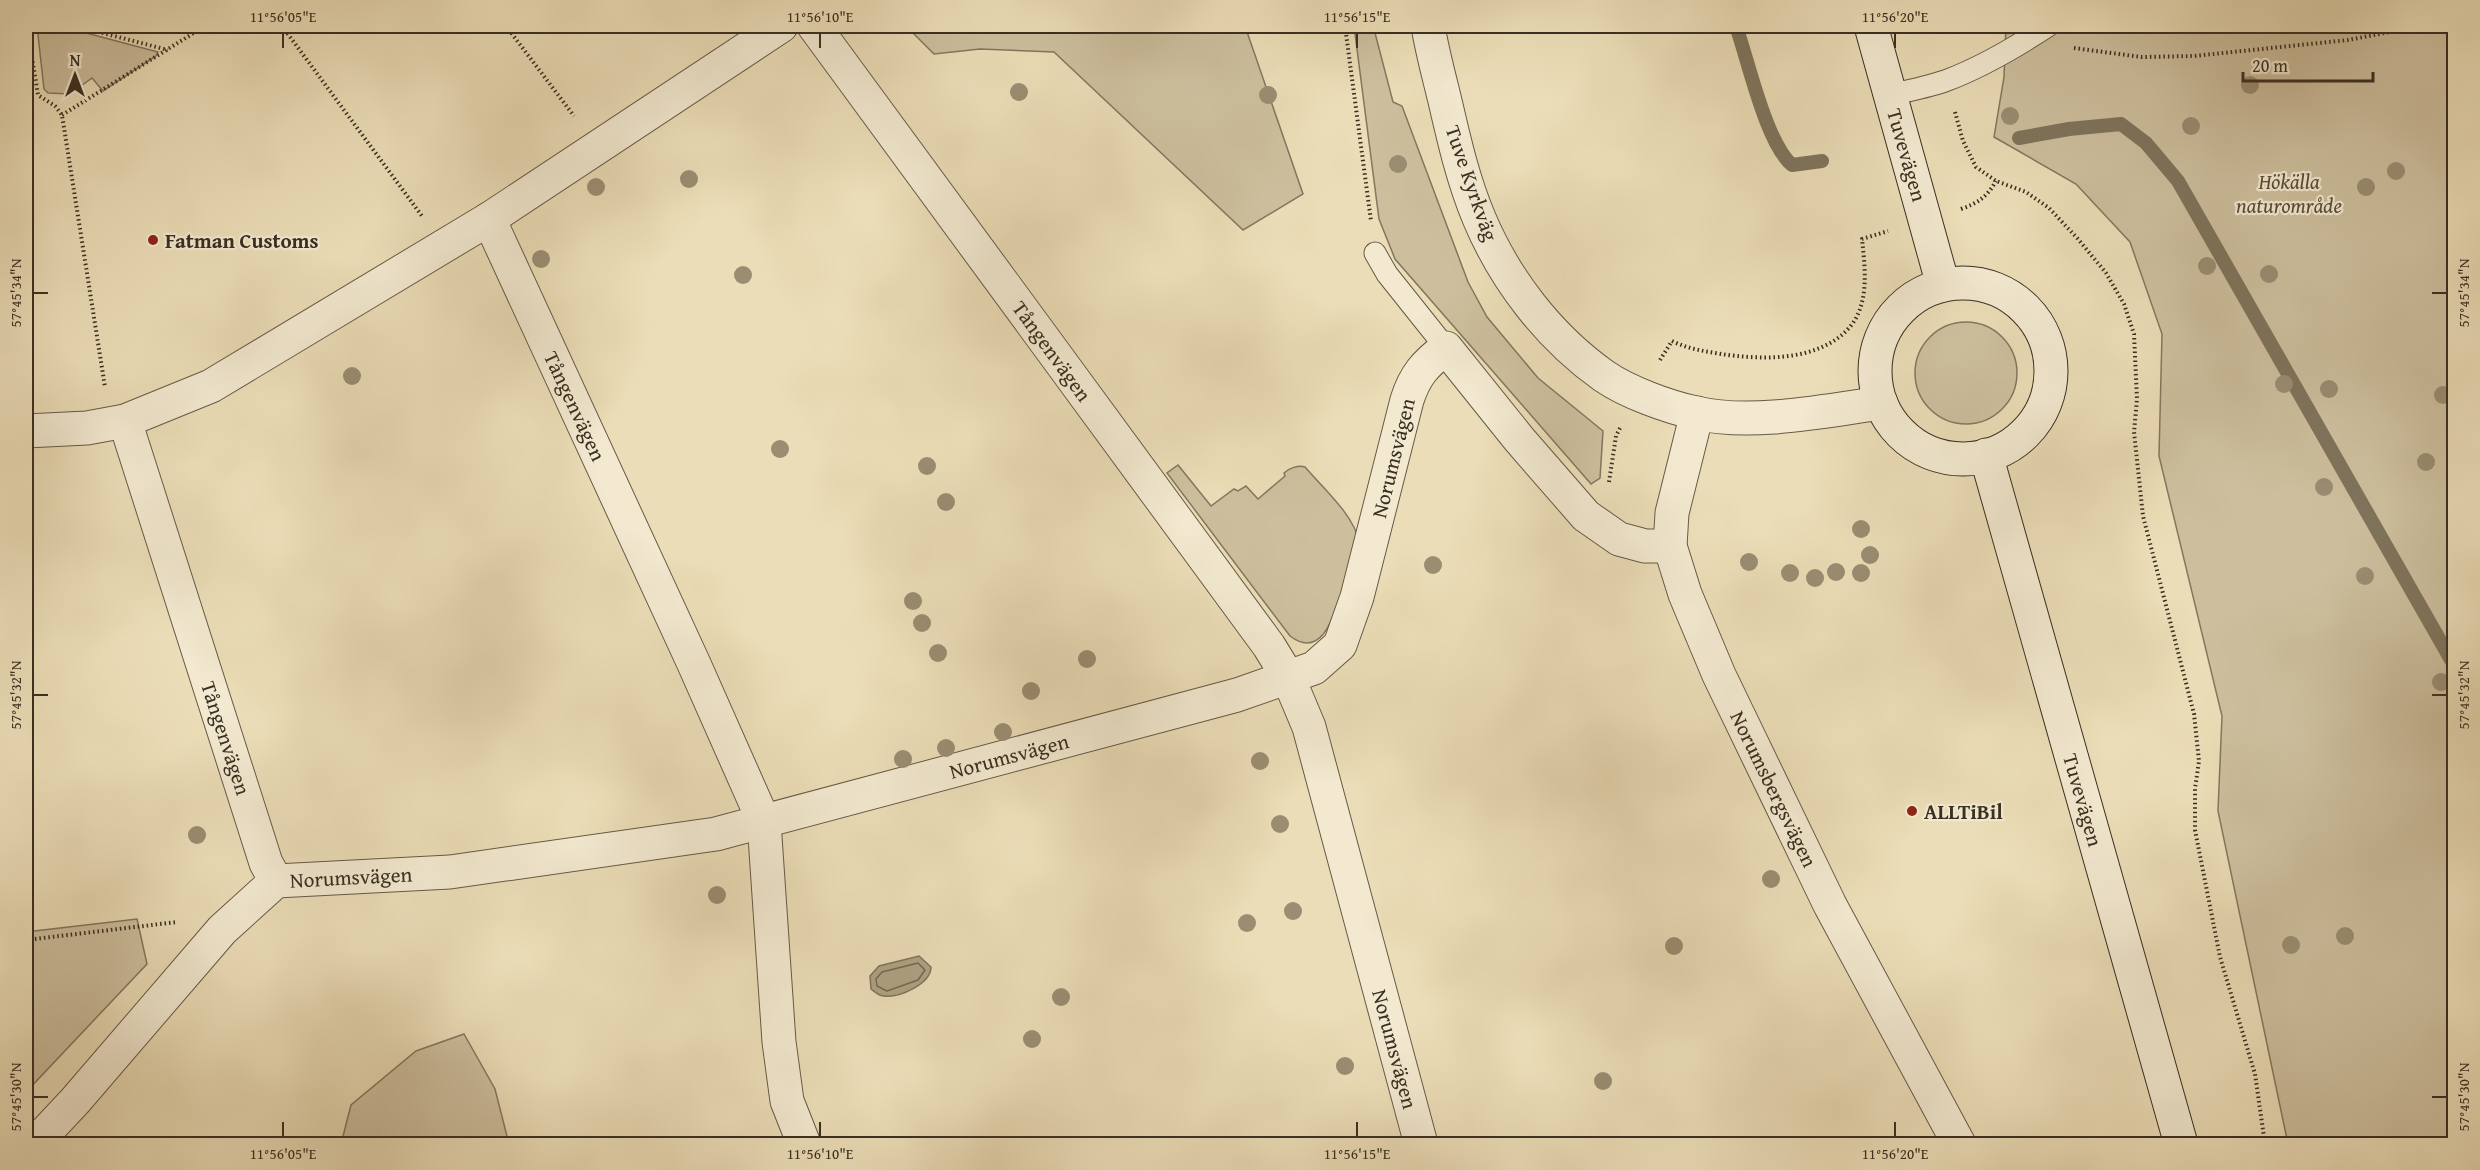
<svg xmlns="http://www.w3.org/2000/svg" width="2480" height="1170" font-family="'Gentium Book Plus',serif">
  <rect width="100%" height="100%" fill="#ebddb7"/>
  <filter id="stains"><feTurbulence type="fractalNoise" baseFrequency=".00333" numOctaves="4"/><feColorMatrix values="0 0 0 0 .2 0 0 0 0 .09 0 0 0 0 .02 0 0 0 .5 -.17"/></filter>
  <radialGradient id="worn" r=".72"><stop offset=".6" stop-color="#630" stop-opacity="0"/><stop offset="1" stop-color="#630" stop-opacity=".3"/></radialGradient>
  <g fill="#cdbf9e" stroke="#837760" stroke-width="1.5">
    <path d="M 37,26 L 60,26 L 158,52 L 156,56 L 103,91 L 92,78 L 70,94 L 48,93 L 44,89 Z"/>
    <path d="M 906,26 L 1245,26 L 1303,194 L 1243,230 L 1054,52 L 980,49 L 934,54 Z"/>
    <path d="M 1354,26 L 1381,26 L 1375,33 L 1393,102 L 1402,106 L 1468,282 L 1487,317 L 1538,378 L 1603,431 L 1600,478 L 1591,484 L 1395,259 L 1379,219 Z"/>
    <path d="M 2006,26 L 2454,26 L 2454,1144 L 2288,1144 L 2218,811 L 2222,716 L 2159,456 L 2162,334 L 2130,242 L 2076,184 L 1994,137 L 2004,77 Z"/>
    <circle cx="1966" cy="373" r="51"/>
    <path d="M 1178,465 L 1211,506 L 1234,489 L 1238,491 L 1246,486 L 1258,499 L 1285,476 L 1284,473 C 1289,468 1298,465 1305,467 C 1322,487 1355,516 1359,542 C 1353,558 1347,575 1342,591 C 1335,612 1323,661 1290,636 L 1167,473 Z"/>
    <path d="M 137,919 L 147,964 L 26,1092 L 26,932 Z"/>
    <path d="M 464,1034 L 495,1089 L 509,1144 L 341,1144 L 351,1105 L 416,1051 Z"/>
  </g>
  <path fill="#aea284" stroke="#7f745c" stroke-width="1.5" d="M 919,956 L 931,967 C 931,984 899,998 884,996 C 879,996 875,992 871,989 L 870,976 L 879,966 Z"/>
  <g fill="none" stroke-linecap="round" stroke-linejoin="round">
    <path stroke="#746852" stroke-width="1.5" d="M 918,963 L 925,970 L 918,980 L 887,991 L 877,986 L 876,979 L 882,972 Z"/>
    <g stroke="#7f745c" stroke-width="14">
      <path d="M 1736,26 C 1748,60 1766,143 1792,165 L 1822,161"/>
      <path d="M 2019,138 L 2069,129 L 2121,124 L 2146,143 L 2178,181 L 2454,665"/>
    </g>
    <defs>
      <g id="service">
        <path d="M 1890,95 C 1908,91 1927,87 1945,81 C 1980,68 2016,47 2048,26"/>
        <path d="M 1375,253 L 1387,274 L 1446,348"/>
      </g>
      <g id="minor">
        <path d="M 814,26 L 1269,646 L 1288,677 L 1309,727 L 1421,1144"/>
        <path d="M 489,219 L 694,664 L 764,822 L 779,1042 L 787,1101 L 804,1144"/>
        <path d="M 1697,413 L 1672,513 L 1670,546 L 1685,594 L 1719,675 L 1830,905 L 1959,1144"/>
        <path d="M 125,421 L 266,863 L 276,881"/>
        <path d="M 26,431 L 87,428 L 125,421 L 211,386 L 489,219 L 781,26"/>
        <path d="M 45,1133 L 75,1101 L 222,930 L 276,881 L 450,872 L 716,834 L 1237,695 L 1314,668 L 1340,645 L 1357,597 L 1407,400 C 1415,375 1425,364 1446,348 L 1519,439 L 1586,516 L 1619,539 L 1645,546 L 1670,546"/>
      </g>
      <path id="tertiary" d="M 1428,26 C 1432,51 1439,76 1445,101 C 1454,140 1463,180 1479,218 C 1505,280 1549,337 1604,376 C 1627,392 1668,407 1696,413 C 1751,426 1825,411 1881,403"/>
      <g id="secondary">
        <path d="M 1871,26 L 1943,285"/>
        <circle cx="1963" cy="371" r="88"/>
        <path d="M 1986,455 L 2181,1144"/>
      </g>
    </defs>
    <use href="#service" stroke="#665a46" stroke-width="23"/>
    <use href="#minor" stroke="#665a46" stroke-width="35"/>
    <use href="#tertiary" stroke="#665a46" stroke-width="35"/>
    <use href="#secondary" stroke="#392f21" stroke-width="35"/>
    <g stroke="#392f21" stroke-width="4" stroke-dasharray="1.5 3" stroke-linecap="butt">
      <path d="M 27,26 L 38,95 L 55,106 L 62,115 L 105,387"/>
      <path d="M 76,26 L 168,50"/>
      <path d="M 282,26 L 422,216"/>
      <path d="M 506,26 L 574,116"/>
      <path d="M 1345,26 L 1371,221"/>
      <path d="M 2074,48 L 2141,57 L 2194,56 L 2348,40 L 2421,26"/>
      <path d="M 1955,112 L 1963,141 L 1976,167 L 1996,181 L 2026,192 L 2049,208 L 2078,239 L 2106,273 L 2124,304 L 2134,334 L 2137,399 L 2134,432 L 2143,516 L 2194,714 L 2199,761 L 2195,789 L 2195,830 L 2220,957 L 2255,1074 L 2265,1144"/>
      <path d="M 62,115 L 205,26"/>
      <path d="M 1961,209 C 1978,203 1987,197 1996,181"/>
      <path d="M 1660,360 L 1672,341 C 1688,349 1704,351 1721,354 C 1762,360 1818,362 1849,328 C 1870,304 1865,268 1862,239 L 1888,231"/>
      <path d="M 1609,482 L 1616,436 L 1620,428"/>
      <path d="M 26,940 L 177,922"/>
    </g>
    <use href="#service" stroke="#f2e9d0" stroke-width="21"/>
    <use href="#minor" stroke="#f2e9d0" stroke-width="33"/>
    <use href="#tertiary" stroke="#f2e9d0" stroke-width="33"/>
    <use href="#secondary" stroke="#f2e9d0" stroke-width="33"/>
  </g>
  <g fill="#9a8d72">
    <circle cx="2250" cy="85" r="9"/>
    <circle cx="1019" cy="92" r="9"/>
    <circle cx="1268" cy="95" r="9"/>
    <circle cx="2010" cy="116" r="9"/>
    <circle cx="2191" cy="126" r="9"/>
    <circle cx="1398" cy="164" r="9"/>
    <circle cx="2396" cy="171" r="9"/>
    <circle cx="689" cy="179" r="9"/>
    <circle cx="596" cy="187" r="9"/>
    <circle cx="2366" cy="187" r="9"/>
    <circle cx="541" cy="259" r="9"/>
    <circle cx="2207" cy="266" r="9"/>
    <circle cx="2269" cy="274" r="9"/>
    <circle cx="743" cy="275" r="9"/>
    <circle cx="352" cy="376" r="9"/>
    <circle cx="2284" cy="384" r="9"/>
    <circle cx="2329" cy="389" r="9"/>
    <circle cx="2443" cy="395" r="9"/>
    <circle cx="780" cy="449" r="9"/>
    <circle cx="2426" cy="462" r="9"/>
    <circle cx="927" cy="466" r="9"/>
    <circle cx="2324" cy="487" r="9"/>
    <circle cx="946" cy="502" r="9"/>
    <circle cx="1861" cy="529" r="9"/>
    <circle cx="1870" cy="555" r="9"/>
    <circle cx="1749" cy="562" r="9"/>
    <circle cx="1433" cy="565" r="9"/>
    <circle cx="1836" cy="572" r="9"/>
    <circle cx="1790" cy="573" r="9"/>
    <circle cx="1861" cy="573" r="9"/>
    <circle cx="2365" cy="576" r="9"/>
    <circle cx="1815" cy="578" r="9"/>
    <circle cx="913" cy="601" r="9"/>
    <circle cx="922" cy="623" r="9"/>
    <circle cx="938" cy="653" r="9"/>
    <circle cx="1087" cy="659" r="9"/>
    <circle cx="2441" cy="682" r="9"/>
    <circle cx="1031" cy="691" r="9"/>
    <circle cx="1003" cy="732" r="9"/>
    <circle cx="946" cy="748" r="9"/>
    <circle cx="903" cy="759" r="9"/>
    <circle cx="1260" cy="761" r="9"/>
    <circle cx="1280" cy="824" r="9"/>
    <circle cx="197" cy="835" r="9"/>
    <circle cx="1771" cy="879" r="9"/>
    <circle cx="717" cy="895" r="9"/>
    <circle cx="1293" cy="911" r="9"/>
    <circle cx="1247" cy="923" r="9"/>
    <circle cx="2345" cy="936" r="9"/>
    <circle cx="2291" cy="945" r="9"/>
    <circle cx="1674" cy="946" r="9"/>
    <circle cx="1061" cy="997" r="9"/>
    <circle cx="1032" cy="1039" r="9"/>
    <circle cx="1345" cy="1066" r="9"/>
    <circle cx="1603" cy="1081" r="9"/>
  </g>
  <path fill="none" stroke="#392f21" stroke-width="2" d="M 283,33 L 283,48M 820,33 L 820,48M 1357,33 L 1357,48M 1895,33 L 1895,48M 33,293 L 48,293M 2432,293 L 2447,293M 33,695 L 48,695M 2432,695 L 2447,695M 33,1097 L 48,1097M 2432,1097 L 2447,1097M 283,1122 L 283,1137M 820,1122 L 820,1137M 1357,1122 L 1357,1137M 1895,1122 L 1895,1137"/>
  <g fill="#8f2418" stroke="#f2e9d0" stroke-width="2">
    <circle cx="153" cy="240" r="6"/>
    <circle cx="1912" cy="811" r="6"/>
  </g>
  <g text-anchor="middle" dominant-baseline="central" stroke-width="4.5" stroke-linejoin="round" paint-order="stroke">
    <g font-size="21" fill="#392f21" stroke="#f2e9d0">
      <text transform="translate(1907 155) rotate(74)">Tuvevägen</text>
      <text transform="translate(1472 183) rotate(71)">Tuve Kyrkväg</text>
      <text transform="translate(1052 351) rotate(54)">Tångenvägen</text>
      <text transform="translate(575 406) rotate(65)">Tångenvägen</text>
      <text transform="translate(1393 458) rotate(-76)">Norumsvägen</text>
      <text transform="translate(226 738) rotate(72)">Tångenvägen</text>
      <text transform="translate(1009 756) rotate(-15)">Norumsvägen</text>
      <text transform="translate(1774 789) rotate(64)">Norumsbergsvägen</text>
      <text transform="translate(2083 800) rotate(74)">Tuvevägen</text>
      <text transform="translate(351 877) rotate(-3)">Norumsvägen</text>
      <text transform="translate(1395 1049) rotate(75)">Norumsvägen</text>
    </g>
    <g font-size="21" font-style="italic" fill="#574c3a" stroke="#f2e9d0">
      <text x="2289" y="181">Hökälla<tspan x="2289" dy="24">naturområde</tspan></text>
    </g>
    <g font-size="21" font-weight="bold" fill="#392f21" stroke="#f2e9d0" text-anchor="start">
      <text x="165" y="240">Fatman Customs</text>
      <text x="1924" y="811">ALLTiBil</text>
    </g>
  </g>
  <rect width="2480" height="1170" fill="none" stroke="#ebddb7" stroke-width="66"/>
  <g transform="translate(75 75)" stroke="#f2e9d0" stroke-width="4.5" paint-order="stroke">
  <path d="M0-4.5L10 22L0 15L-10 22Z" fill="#392f21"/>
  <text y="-9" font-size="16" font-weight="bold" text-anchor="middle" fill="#392f21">N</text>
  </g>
  <path d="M2243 72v9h130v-9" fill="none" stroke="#392f21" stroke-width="3"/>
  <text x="2252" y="72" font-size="18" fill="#392f21" stroke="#f2e9d0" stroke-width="4.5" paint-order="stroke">20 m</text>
  <rect x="33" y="33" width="2414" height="1104" fill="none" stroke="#392f21" stroke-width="2"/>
  <g font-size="15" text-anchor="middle" fill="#392f21">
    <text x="283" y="22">11°56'05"E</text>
    <text x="820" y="22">11°56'10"E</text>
    <text x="1357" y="22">11°56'15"E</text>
    <text x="1895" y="22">11°56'20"E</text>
    <text transform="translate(16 293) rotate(-90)" y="5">57°45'34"N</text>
    <text transform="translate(2464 293) rotate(-90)" y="5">57°45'34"N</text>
    <text transform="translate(16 695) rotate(-90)" y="5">57°45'32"N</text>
    <text transform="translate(2464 695) rotate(-90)" y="5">57°45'32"N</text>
    <text transform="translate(16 1097) rotate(-90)" y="5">57°45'30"N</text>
    <text transform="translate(2464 1097) rotate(-90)" y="5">57°45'30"N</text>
    <text x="283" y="1159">11°56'05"E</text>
    <text x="820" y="1159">11°56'10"E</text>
    <text x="1357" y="1159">11°56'15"E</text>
    <text x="1895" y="1159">11°56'20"E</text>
  </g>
  <rect width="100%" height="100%" filter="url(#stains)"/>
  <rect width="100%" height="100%" fill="url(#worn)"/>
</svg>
